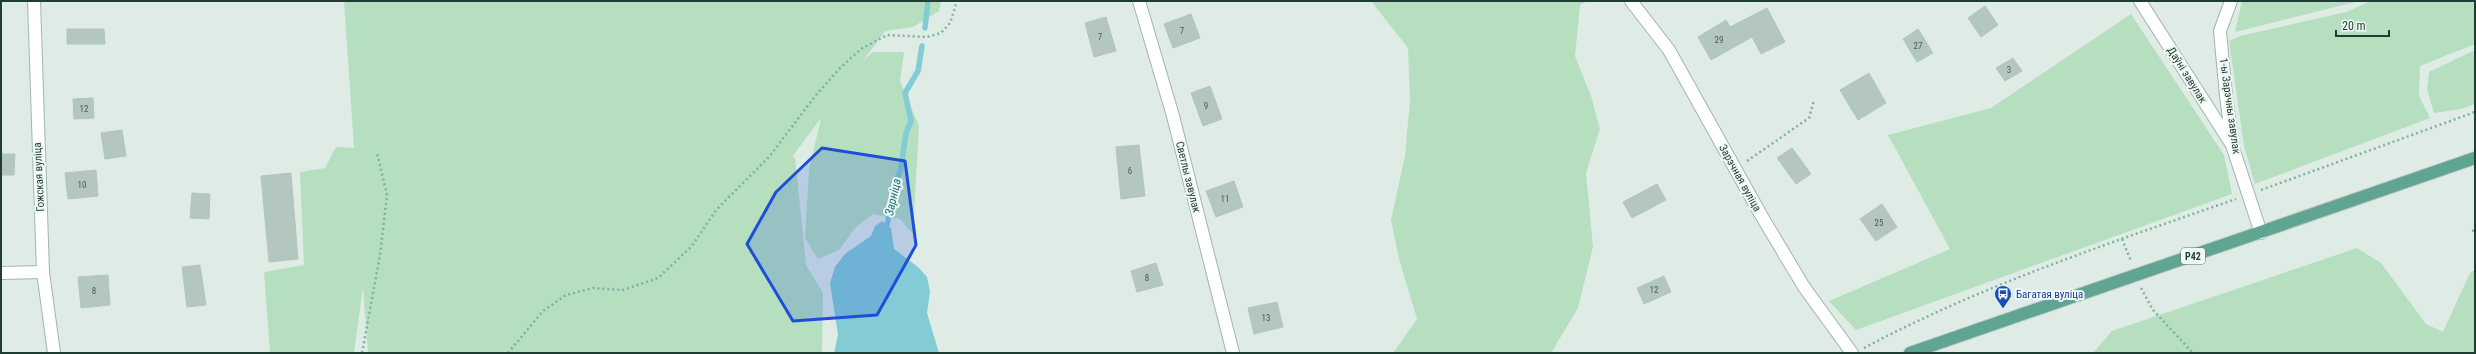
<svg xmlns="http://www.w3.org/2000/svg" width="2476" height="354" font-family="'Roboto Condensed',sans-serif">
  <rect width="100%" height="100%" fill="#dfece6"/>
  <g fill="#b6dfc0">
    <path d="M 344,1 L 941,1 L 939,11 L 913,27 L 885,31 L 863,61 L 873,52 L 904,52 L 900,81 L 919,126 L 913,234 L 900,219 L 873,214 L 856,227 L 839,250 L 818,259 L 805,238 L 809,170 L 821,118 L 792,157 L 795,157 L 806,265 L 823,293 L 822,353 L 368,353 L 363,287 L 354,353 L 270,353 L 264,272 L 304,265 L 300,172 L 325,168 L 336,147 L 354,148 Z"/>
    <path d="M 1371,1 L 1587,1 L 1580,5 L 1575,56 L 1591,96 L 1600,129 L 1586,173 L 1593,247 L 1578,308 L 1551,353 L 1393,353 L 1417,319 L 1399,259 L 1391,220 L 1405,156 L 1410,100 L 1408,48 Z"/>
    <path d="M 2242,1 L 2359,1 L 2235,32 Z"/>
    <path d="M 2371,1 L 2475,1 L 2475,44 L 2420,66 L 2419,96 L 2430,118 L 2255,184 L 2244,146 L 2229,41 L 2240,36 L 2346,12 Z"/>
    <path d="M 2131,14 L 2224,155 L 2232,194 L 1856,330 L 1829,301 L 1950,249 L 1888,135 L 1991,108 Z"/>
    <path d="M 2475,50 L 2475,104 L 2461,109 L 2434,113 L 2427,89 L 2429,72 Z"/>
    <path d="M 2357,248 L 2381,263 L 2426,324 L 2443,332 L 2470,273 L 2475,269 L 2475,353 L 2093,353 L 2112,331 Z"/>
  </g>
  <path fill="#83cbd5" d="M 882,221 L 891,228 L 894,249 L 918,267 L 927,277 L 930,292 L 927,313 L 939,353 L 834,353 L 838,335 L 830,283 L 835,267 L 845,254 L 871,236 L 875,226 Z"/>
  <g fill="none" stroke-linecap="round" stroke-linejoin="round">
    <g stroke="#83cbd5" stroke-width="5.5">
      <path d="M 925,28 L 928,1"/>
      <path d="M 887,225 L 895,185 L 901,168 L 906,133 L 911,121 L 905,93 L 918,71 L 922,46"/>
    </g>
  </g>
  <g fill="#b4c7bf" stroke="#b1c6bd">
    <path d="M 1985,6 L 1998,25 L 1981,37 L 1968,18 Z"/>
    <path d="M 1767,8 L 1785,42 L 1761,54 L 1752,37 L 1711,60 L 1698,37 L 1726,20 L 1730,27 Z"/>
    <path d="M 1191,14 L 1200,38 L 1173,48 L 1164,24 Z"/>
    <path d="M 1106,17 L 1116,51 L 1094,57 L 1085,23 Z"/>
    <path d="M 67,29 L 104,29 L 105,44 L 67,44 Z"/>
    <path d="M 1918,29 L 1933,53 L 1917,62 L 1903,39 Z"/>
    <path d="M 2013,58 L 2022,71 L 2005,81 L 1996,68 Z"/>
    <path d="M 1869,73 L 1886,103 L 1858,120 L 1840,90 Z"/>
    <path d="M 1210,86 L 1222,119 L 1203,126 L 1191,93 Z"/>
    <path d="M 93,98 L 94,118 L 74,119 L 73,99 Z"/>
    <path d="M 122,130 L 126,156 L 105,159 L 101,133 Z"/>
    <path d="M 1139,145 L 1145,196 L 1121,199 L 1116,147 Z"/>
    <path d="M 1792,148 L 1811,174 L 1796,184 L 1777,158 Z"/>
    <path d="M 1,154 L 15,154 L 14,175 L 1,175 Z"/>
    <path d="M 96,170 L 98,196 L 68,199 L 65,173 Z"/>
    <path d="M 291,173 L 298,259 L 269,262 L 261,176 Z"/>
    <path d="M 1234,181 L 1243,207 L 1216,217 L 1206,191 Z"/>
    <path d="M 1657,184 L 1666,200 L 1632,218 L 1623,202 Z"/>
    <path d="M 192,193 L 210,194 L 209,219 L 190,218 Z"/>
    <path d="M 1882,204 L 1897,227 L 1876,241 L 1860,219 Z"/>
    <path d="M 1156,263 L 1163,285 L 1137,292 L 1131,271 Z"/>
    <path d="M 200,265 L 206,305 L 187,307 L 182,267 Z"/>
    <path d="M 108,275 L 110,305 L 81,308 L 78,277 Z"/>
    <path d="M 1664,276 L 1671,292 L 1644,304 L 1637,288 Z"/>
    <path d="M 1277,302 L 1283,327 L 1254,334 L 1248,308 Z"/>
  </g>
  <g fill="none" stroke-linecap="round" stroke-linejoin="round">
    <defs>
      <g id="street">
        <path d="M 1139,1 L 1173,116 L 1233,353"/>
        <path d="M 1631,1 L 1669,50 L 1761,215 L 1804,287 L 1852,353"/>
        <path d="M 2140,1 L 2232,145"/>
        <path d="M 2231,1 L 2220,31 L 2226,96 L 2233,148 L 2261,233"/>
        <path d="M 1,273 L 43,272"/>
      </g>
      <path id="secondary" d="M 34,1 L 43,272 L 54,353"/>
      <path id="primary" d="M 1910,353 L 2475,158"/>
    </defs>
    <use href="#street" stroke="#a2b4ad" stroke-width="14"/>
    <use href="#secondary" stroke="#9db8ae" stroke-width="14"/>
    <use href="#primary" stroke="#c0c9c6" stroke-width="14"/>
    <g stroke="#7db2a0" stroke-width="2.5" stroke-dasharray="2 3" stroke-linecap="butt">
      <path d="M 1747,161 L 1809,118 L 1814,100"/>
      <path d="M 2261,190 L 2475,112"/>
      <path d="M 2472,231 L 2475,230"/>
      <path d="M 2122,239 L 2131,261"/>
      <path d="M 2141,288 L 2153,310 L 2193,353"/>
      <path d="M 1864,348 C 1982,285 2110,243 2236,199"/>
      <path d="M 362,353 L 380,255 L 387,195 L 377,153"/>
      <path d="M 508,353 L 543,311 L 566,295 L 593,288 L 623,290 L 658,278 L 691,247 L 717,209 L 769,157 L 816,95 L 841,67 L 861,49 L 887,35 L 927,37 L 941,33 L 950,23 L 957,1"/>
    </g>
    <use href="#street" stroke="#fff" stroke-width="12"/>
    <use href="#secondary" stroke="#fff" stroke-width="12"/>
    <use href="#primary" stroke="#60a591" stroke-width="12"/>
  </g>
  <path fill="#1d4ed8" fill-opacity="0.2" stroke="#1d4ed8" stroke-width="3" stroke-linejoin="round" d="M 822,148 L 905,161 L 916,245 L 877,315 L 793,321 L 747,244 L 776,192 Z"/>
  <defs>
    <symbol id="bus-pin" viewBox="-11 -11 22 30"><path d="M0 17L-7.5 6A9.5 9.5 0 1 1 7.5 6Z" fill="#1a4fb4" stroke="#f0f8f4"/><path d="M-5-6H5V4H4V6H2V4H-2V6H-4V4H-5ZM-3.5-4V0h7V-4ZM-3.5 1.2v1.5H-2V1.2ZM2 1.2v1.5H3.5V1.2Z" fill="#fff"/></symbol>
  </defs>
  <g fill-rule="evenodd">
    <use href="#bus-pin" x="1993" y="284" width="20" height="27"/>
  </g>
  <g text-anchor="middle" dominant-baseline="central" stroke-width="4" stroke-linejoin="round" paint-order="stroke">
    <g font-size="9" fill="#446057">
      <text x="1182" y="31">7</text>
      <text x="1100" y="37">7</text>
      <text x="1719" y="40">29</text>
      <text x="1918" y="46">27</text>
      <text x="2009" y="70">3</text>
      <text x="1206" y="106">9</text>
      <text x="84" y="109">12</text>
      <text x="1130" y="171">6</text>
      <text x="82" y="185">10</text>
      <text x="1225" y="199">11</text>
      <text x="1879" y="223">25</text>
      <text x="1147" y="278">8</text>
      <text x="1654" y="290">12</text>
      <text x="94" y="291">8</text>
      <text x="1266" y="318">13</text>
    </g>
    <rect fill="#f0f8f4" stroke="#5e756e" stroke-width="1" x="2181" y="248" width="24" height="16" rx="3"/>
    <g font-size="10" font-weight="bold" fill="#1f3d34">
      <text x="2193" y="256">Р42</text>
    </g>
    <g font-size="11" fill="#1f3d34" stroke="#f0f8f4">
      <text transform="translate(2187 75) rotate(58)">Даўні завулак</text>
      <text transform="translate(2230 106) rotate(82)">1-ы Зарэчны завулак</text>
      <text transform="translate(39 177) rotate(-93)">Гожская вуліца</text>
      <text transform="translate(1188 177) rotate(76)">Светлы завулак</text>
      <text transform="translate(1740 178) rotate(61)">Зарэчная вуліца</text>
    </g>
    <g font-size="11" fill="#164399" stroke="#f0f8f4" text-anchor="start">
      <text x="2016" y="294">Багатая вуліца</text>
    </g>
    <g font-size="12" font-style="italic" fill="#156f7d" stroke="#f0f8f4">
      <text transform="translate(893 197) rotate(-77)">Зарніца</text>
    </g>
  </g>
  <rect width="2476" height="354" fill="none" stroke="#1f3d34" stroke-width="4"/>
  <path d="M2336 30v6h53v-6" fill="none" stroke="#1f3d34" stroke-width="2"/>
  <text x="2342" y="30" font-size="12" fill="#1f3d34" stroke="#f0f8f4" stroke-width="3" paint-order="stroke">20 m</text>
</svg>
